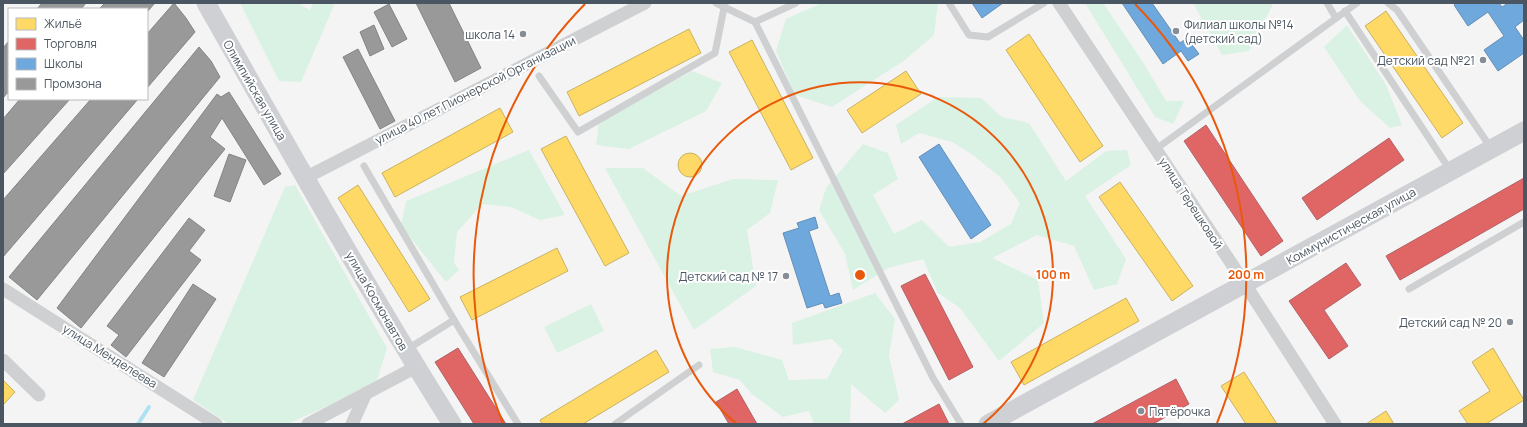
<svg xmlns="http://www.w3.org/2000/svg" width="1527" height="427" font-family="Manrope,sans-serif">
  <rect width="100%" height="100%" fill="#f4f4f4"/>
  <g fill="#d9f2e3">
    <path d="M 240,3 L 297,3 L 310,10 L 313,3 L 335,3 L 301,82 L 279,81 Z"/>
    <path d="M 822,3 L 938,3 L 934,35 L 905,60 L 832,107 L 795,95 L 776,51 L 786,19 Z"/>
    <path d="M 1085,3 L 1103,3 L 1144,64 L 1166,101 L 1184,101 L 1173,124 L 1155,117 Z"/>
    <path d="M 1193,3 L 1272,3 L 1273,4 L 1249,51 L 1222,55 Z"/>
    <path d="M 1347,25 L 1386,85 L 1402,125 L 1390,128 L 1360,101 L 1324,47 Z"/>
    <path d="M 692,71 L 722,83 L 706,111 L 629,149 L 596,145 L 599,122 Z"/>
    <path d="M 938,97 L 981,98 L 1002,117 L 1029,123 L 1066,181 L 1106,151 L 1127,150 L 1131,165 L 1085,196 L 1126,259 L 1117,284 L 1094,290 L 1074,246 L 1037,235 L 992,258 L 1038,280 L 1044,323 L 999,361 L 960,308 L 938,293 L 923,259 L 888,268 L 853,290 L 845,254 L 819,210 L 826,188 L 863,144 L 888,153 L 898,179 L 873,195 L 894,234 L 922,220 L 949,247 L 980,242 L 1011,224 L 1020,203 L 1001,178 L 973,155 L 952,142 L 919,133 L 901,144 L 896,125 Z"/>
    <path d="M 529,150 L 565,215 L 540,220 L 511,207 L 482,204 L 457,232 L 454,263 L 459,270 L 446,282 L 401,226 L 406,201 Z"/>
    <path d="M 605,168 L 643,168 L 681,196 L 733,179 L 778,180 L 770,213 L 747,230 L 756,286 L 694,330 Z"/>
    <path d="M 295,185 L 387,348 L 377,380 L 330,405 L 287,424 L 229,424 L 193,400 L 285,187 Z"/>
    <path d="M 875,293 L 895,319 L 889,356 L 899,400 L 885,413 L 851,384 L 850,424 L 814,424 L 809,411 L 783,417 L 752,394 L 740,380 L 713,372 L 710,349 L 735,347 L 782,360 L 789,380 L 827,379 L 843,350 L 832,339 L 793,345 L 792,323 Z"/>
    <path d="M 591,304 L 604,331 L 557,353 L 544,327 Z"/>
  </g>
  <g fill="#ffd966" stroke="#c9b264">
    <path d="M 1386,11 L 1463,123 L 1442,138 L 1365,26 Z"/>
    <path d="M 689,29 L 701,53 L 579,116 L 567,92 Z"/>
    <path d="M 1029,34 L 1103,146 L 1080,162 L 1006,50 Z"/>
    <path d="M 752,40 L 813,158 L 791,170 L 729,52 Z"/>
    <path d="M 906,71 L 921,94 L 862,133 L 847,110 Z"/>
    <path d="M 500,108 L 513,132 L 395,197 L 382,173 Z"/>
    <path d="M 566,136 L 629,253 L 605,266 L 541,149 Z"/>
    <circle cx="690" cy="165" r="12"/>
    <path d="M 1120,182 L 1193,286 L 1172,301 L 1099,197 Z"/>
    <path d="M 358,185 L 430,299 L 409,312 L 338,198 Z"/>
    <path d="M 557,248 L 568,271 L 472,320 L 460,297 Z"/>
    <path d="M 1126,298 L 1139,321 L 1024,385 L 1011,362 Z"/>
    <path d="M 1493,348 L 1524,400 L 1486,424 L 1468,424 L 1459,411 L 1490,391 L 1472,362 Z"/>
    <path d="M 656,350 L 669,372 L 583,424 L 542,424 L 540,420 Z"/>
    <path d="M 1244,372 L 1277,424 L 1246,424 L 1221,386 Z"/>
    <path d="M 3,380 L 15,392 L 3,405 Z"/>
    <path d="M 1386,411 L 1394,424 L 1366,424 Z"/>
  </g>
  <g fill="#e06666" stroke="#b36164">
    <path d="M 1206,125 L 1283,241 L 1261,256 L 1184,141 Z"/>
    <path d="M 1389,138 L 1404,160 L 1317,220 L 1302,198 Z"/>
    <path d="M 1524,178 L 1524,209 L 1400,280 L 1386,256 Z"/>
    <path d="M 1346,263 L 1361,285 L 1324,310 L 1348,346 L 1329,359 L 1289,301 Z"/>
    <path d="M 925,274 L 973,367 L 949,380 L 901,286 Z"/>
    <path d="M 458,348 L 506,424 L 474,424 L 435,362 Z"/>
    <path d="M 1176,379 L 1189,404 L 1153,424 L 1092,424 Z"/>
    <path d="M 737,389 L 757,424 L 729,424 L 716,402 Z"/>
    <path d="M 939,404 L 949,424 L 902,424 Z"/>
  </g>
  <g fill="#6fa8dc" stroke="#648fb7">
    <path d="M 972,3 L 1003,3 L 982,18 Z"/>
    <path d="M 1122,3 L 1152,3 L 1180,43 L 1187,38 L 1199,54 L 1188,61 L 1181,51 L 1163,64 Z"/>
    <path d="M 1457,3 L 1499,3 L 1502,7 L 1508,3 L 1524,3 L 1524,20 L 1515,27 L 1524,40 L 1524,53 L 1498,71 L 1484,50 L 1504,36 L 1488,12 L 1468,26 L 1454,5 Z"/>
    <path d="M 939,144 L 991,225 L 971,239 L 919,157 Z"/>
    <path d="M 815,217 L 818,228 L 809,231 L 830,296 L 839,293 L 842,303 L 825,308 L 823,303 L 807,308 L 783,233 L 799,228 L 797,223 Z"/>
  </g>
  <g fill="#999" stroke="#818588">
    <path d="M 42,3 L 86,3 L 81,9 L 37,9 Z"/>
    <path d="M 105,3 L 155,3 L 147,12 L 147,9 L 99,9 Z"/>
    <path d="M 174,3 L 186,18 L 195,32 L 147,88 L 147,34 Z"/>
    <path d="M 416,3 L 449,3 L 481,68 L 455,82 Z"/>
    <path d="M 389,4 L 407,39 L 392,47 L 374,12 Z"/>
    <path d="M 374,25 L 384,49 L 370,56 L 360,32 Z"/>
    <path d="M 9,41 L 9,91 L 3,98 L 3,48 Z"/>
    <path d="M 199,47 L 211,61 L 220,77 L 37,300 L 9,277 Z"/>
    <path d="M 358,49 L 395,121 L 380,129 L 343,57 Z"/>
    <path d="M 229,92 L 281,174 L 264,185 L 222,118 L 210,137 L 225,149 L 81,328 L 57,308 L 217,94 L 221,97 Z"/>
    <path d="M 20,99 L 70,99 L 3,174 L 3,119 Z"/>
    <path d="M 91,99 L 138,99 L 3,257 L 3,200 Z"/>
    <path d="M 229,154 L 246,160 L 230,202 L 214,196 Z"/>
    <path d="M 189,218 L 205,230 L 189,251 L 201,260 L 126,357 L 111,345 L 119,335 L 107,326 Z"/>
    <path d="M 193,284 L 216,299 L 164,377 L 142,363 Z"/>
  </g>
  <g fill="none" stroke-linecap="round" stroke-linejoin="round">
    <path stroke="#aee2f0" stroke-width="4" d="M 138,424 L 149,407"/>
    <g stroke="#ced0d2" stroke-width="7">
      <path d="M 716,3 L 755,22 L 796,3"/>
      <path d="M 949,3 L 969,35 L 988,37 L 1044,3"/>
      <path d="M 1327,3 L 1336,18"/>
      <path d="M 1388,3 L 1397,10 L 1491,148"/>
      <path d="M 1345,11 L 1450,170"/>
      <path d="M 755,22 L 933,378 L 961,424"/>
      <path d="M 539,76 L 578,132 L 715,53 L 725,3"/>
      <path d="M 1156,149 L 1357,3"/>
      <path d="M 364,166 L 454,320 L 406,350"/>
      <path d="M 1409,289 L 1524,222"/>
      <path d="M 454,320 L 518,424"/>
      <path d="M 615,424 L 699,365"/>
    </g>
    <g stroke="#ced0d2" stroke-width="13">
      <path d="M 1059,3 L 1245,284 L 1335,424"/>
      <path d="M 305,178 L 645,3"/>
      <path d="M 3,289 L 216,424"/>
      <path d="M 3,360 L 39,395"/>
      <path d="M 308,424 L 416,367"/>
      <path d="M 352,424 L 366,393"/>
    </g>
    <g stroke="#ced0d4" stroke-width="19">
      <path d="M 206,3 C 286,144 365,286 452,424"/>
      <path d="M 988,424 L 1524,131"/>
    </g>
  </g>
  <g fill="none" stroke="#e8590c" stroke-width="2">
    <path d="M737 424A193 193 0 1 1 983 424"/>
    <path d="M503 423A386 386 0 0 1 585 4M1135 4A386 386 0 0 1 1217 423"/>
  </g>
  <g fill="#868d94" stroke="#fff" stroke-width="1.5">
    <circle cx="1176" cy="31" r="4"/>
    <circle cx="523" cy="34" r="4"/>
    <circle cx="1483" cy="60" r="4"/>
    <circle cx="786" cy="276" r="4"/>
    <circle cx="1510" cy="322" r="4"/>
    <circle cx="1141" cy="411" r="4"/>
  </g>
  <g text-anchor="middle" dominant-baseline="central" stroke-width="4" stroke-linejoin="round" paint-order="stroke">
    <g font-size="12" fill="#4a5661" stroke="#fff" text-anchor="end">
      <text x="1184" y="24" text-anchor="start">Филиал школы №14<tspan x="1184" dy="14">(детский сад)</tspan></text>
      <text x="515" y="34">школа 14</text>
      <text x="1475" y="60">Детский сад №21</text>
      <text x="778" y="276">Детский сад № 17</text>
      <text x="1502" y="322">Детский сад № 20</text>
      <text x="1149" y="411" text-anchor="start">Пятёрочка</text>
    </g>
    <g font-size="12" fill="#4a5661" stroke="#fff">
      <text transform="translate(255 90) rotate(60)">Олимпийская улица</text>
      <text transform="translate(475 90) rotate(-27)">улица 40 лет Пионерской Организации</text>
      <text transform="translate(1191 203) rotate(57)">улица Терешковой</text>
      <text transform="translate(1351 226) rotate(-29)">Коммунистическая улица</text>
      <text transform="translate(377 301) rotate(60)">улица Космонавтов</text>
      <text transform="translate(110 356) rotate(32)">улица Менделеева</text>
    </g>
  </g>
  <circle cx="860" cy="275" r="6" fill="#e8590c" stroke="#fff" stroke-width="2"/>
  <g font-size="12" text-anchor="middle" font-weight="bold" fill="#e8590c" stroke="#fff" stroke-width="4" stroke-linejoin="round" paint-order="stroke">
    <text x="1053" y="279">100 m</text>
    <text x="1246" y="279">200 m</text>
  </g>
  <rect width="1527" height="427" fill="none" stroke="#4a5661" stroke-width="8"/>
  <rect x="8" y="8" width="140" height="92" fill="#ffffff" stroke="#b7bbc0"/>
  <rect x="16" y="18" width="20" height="12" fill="#ffd966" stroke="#b7bbc0"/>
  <text x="44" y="28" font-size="12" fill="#4a5661">Жильё</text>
  <rect x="16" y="38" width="20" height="12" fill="#e06666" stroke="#b7bbc0"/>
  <text x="44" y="48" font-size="12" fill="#4a5661">Торговля</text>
  <rect x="16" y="58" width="20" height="12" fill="#6fa8dc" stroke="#b7bbc0"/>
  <text x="44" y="68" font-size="12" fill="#4a5661">Школы</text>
  <rect x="16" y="78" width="20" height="12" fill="#999999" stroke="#b7bbc0"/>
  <text x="44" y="88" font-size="12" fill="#4a5661">Промзона</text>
</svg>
